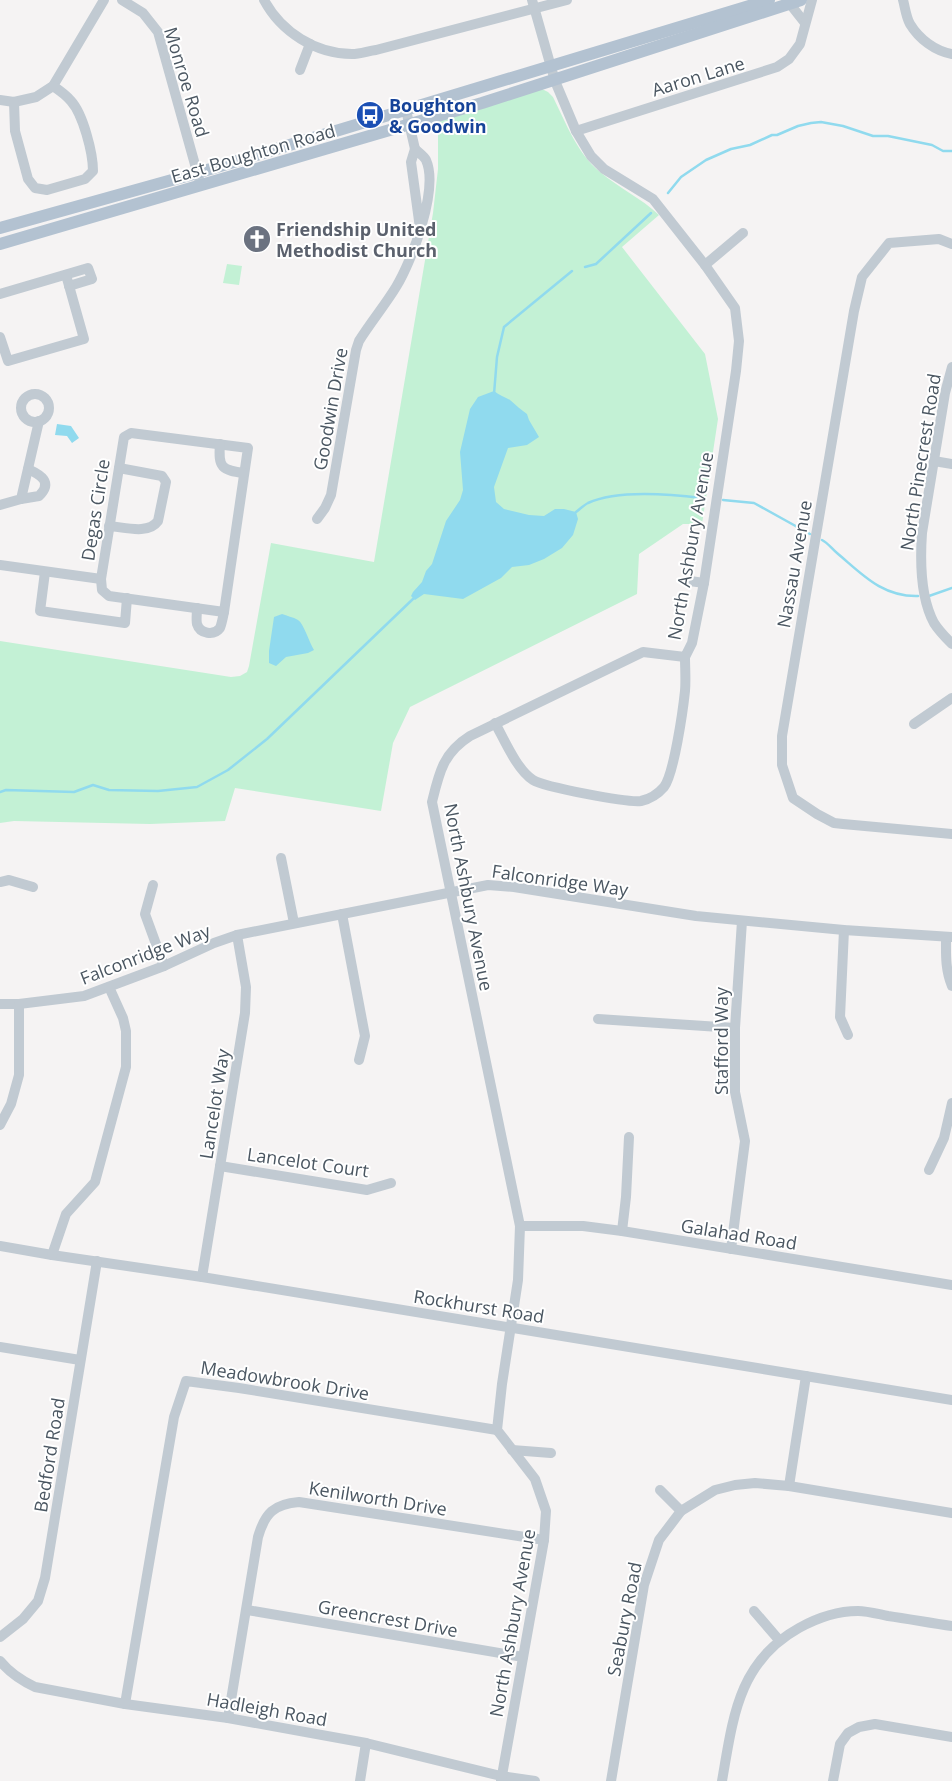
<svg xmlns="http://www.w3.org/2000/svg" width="952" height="1781" font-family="'Open Sans',sans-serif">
  <rect width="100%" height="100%" fill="#f5f3f3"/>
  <g fill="#c3f1d5">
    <path d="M 542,89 L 548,92 L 553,97 C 566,123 577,153 600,172 C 619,188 641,198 659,215 L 622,247 L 705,354 L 718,419 L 702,524 L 683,524 L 639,554 L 637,594 L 410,707 L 393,743 L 381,811 L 235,788 L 225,821 L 150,824 L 14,821 L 0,823 L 0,641 L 231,677 L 240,676 L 247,672 L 249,666 L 271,543 L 374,562 L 433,213 L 438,169 L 438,120 Z"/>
    <path d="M 227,264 L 242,266 L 239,285 L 223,283 Z"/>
  </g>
  <g fill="#90daee">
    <path d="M 494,391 C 499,395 505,397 510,400 C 516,405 521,410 527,414 L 529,420 L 539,437 L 527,445 L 508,448 L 494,487 L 496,502 L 504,509 L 529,515 L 544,516 L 555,509 L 564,509 L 576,512 L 578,519 L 573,535 L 562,548 L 544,559 L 529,565 L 512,567 L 501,578 L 463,599 L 424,594 L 415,600 L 411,596 L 413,592 L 422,582 L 426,571 L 432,564 L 446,521 L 460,500 L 463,490 L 460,452 L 470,409 L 478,397 Z"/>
    <path d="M 57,424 L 71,426 L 79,438 L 72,443 L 67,436 L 55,435 Z"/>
    <path d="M 282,614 C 287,616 293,617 298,620 C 304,624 309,642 314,650 L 308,653 L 286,657 L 276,666 L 269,663 L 269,651 L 274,617 Z"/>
  </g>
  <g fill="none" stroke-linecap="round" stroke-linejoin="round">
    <g stroke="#90daee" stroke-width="2.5">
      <path d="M 668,193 L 681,177 L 706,160 L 731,149 L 750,145 L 772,135 L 777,135 L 798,126 L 811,123 L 821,122 L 843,126 L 873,136 L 888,136 L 932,145 L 943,151 L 952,151"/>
      <path d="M 585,267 L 596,264 L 651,213"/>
      <path d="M 494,394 L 497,357 L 504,327 L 572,271"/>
      <path d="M 723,500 L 754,503 L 810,534"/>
      <path d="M 576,512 C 580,509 584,505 588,503 C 618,489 670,494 702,498"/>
      <path d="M 822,540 C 828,543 832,549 837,553 C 862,574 882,597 918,596"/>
      <path d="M 929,596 L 952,588"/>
      <path d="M 0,792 L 6,790 L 74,792 L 93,785 L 109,790 L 158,791 L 197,787 L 228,770 L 267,739 L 414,598"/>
    </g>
    <g stroke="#c1cad2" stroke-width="10">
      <path d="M 122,0 L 143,13 L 158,32 L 199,179"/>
      <path d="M 264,0 C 281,32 316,54 352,54 C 360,54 368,51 376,50 L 567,0"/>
      <path d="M 903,0 C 905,7 906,17 910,24 C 919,39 935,51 952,54"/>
      <path d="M 790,4 L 805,23"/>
      <path d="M 300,70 L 310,44"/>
      <path d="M 0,100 L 14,102 L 36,97 L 53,86 L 104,0"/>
      <path d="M 14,102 L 15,131 L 28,179 L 35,188 L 47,190 L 85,179 L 93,171 C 93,153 83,114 71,101 C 66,95 59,90 53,86"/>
      <path d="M 406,110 L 415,149"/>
      <path d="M 576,131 L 777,67 L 789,59 L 800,44 L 812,0"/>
      <path d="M 952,244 L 939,239 L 889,243 L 862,277 L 854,311 L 782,736 L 782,765 L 793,798 L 817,814 L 834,823 L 843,824 L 952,834"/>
      <path d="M 705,265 L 743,233"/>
      <path d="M 0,294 L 88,268 L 92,279 L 69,286"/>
      <path d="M 0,337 L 8,361 L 84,339 L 66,275"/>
      <path d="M 952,367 L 945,393 L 922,533 C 920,562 920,597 934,623 C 939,631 946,638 952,644"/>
      <circle cx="35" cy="408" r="14"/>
      <path d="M 131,433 L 248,448 L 224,612 L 109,596 L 102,590 L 101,579 L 124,437 Z"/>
      <path d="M 220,444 C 218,468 222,470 244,473"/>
      <path d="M 934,461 L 952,464"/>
      <path d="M 21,499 L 39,496 C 53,482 41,475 28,469"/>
      <path d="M 0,505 L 21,499 L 39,421"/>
      <path d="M 317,519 L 325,508 L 331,495 L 356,350 L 359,341 C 371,322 385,305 396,287 C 412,261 439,189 426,160 C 424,156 418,152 415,149 L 411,162 L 420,228"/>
      <path d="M 109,526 C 124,527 148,535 158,521 L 166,482 L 162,476 L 119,468"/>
      <path d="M 0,565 L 101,579"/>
      <path d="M 45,572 L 40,611 L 125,623 L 127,598"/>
      <path d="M 690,581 L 704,583"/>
      <path d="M 197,608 C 197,613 196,620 197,624 C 200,634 214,636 220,628 C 222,623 223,617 224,612"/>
      <path d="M 495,723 C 504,739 517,770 533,780 C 544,787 628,803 641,801 C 650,799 658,794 664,787 C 674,774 683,710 685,691 C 686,680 685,668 685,657"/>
      <path d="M 914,724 L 952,698"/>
      <path d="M 281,858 L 294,923"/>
      <path d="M 0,882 L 9,880 L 33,887"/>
      <path d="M 153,885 L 145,914 L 164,966"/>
      <path d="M 342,914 L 365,1036 L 359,1060"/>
      <path d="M 844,930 L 840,1017 L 848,1035"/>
      <path d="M 946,937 C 946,954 945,969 952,986"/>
      <path d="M 0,1004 L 19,1004 L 84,996 L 164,966 L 214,943 L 237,935 L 488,885 L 514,887 L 696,916 L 844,930 L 952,937"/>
      <path d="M 598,1019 L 735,1028"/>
      <path d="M 0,1125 L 11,1104 L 19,1075 L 19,1004"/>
      <path d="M 220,1166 L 367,1190 L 391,1183"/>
      <path d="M 929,1170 L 944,1138 L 952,1103"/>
      <path d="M 520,1226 L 583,1226 L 622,1231 L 952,1285"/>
      <path d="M 622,1231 L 626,1197 L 629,1137"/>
      <path d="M 0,1246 L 52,1255 L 202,1277 L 952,1400"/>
      <path d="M 731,1249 L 745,1141 L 735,1092 L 735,1028 L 742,921"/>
      <path d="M 52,1255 L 66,1214 L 95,1182 L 126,1067 L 126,1031 L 123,1018 L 109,987"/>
      <path d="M 202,1277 L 245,1013 L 246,987 L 237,935"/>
      <path d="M 0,1347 L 80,1360"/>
      <path d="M 512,1450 L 551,1453"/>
      <path d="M 789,1486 L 806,1376"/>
      <path d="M 660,1490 L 681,1511"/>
      <path d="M 247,1610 L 523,1657"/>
      <path d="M 754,1611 L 779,1640"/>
      <path d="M 0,1637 L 23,1619 L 38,1601 L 45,1578 L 97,1261"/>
      <path d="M 0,1661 C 9,1672 22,1681 35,1687 L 125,1704 L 228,1718 L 366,1743 L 501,1776 L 535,1781"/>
      <path d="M 125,1704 L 174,1417 L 186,1381 L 239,1388 L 497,1430"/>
      <path d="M 228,1718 L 258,1537 C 265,1513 274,1504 299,1502 L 544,1540"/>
      <path d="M 360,1781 L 366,1743"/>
      <path d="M 501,1781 L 544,1540 L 546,1511 L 535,1479 L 497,1430 L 502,1384 L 518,1280 L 520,1226 L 432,802 C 439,773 443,753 470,736 L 643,652 L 685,657 L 692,643 L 704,583 L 736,371 L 739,341 L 735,308 L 705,265 L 653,199 L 604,169 L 591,156 L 576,131 L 555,81 L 532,0"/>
      <path d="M 611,1781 L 644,1585 L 659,1540 L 681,1511 L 715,1490 L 735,1485 L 755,1483 L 789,1486 L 952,1513"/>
      <path d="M 722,1781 C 733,1718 738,1662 799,1628 C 817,1618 837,1611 858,1611 C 867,1611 878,1614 888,1616 C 909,1619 931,1623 952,1626"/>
      <path d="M 833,1781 L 840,1744 L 848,1733 L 859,1727 L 875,1724 L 952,1737"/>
    </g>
    <g stroke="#b3c2d1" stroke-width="12">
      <path d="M 0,228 L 197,173 L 769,0"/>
      <path d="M 0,244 L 482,103 L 801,0"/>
    </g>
  </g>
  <defs>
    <symbol id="bus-disc" viewBox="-11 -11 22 22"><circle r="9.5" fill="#1a4fb4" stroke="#fff"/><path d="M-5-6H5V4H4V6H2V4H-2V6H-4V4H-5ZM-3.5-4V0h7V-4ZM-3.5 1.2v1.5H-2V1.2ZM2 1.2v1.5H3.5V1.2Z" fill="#fff"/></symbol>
    <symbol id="church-disc" viewBox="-11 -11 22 22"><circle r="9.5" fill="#6b7280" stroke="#fff"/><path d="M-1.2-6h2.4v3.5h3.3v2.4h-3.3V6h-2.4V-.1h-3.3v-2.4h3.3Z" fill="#fff"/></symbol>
  </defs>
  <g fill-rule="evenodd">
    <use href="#bus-disc" x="354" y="99" width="32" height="32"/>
    <use href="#church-disc" x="241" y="223" width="32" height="32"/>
  </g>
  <g text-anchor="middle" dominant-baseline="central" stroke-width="4" stroke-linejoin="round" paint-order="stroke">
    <g font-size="18" fill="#4a5661" stroke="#fff">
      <text transform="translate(698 76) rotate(-17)">Aaron Lane</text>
      <text transform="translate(187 82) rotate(73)">Monroe Road</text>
      <text transform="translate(253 153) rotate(-16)">East Boughton Road</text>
      <text transform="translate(330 409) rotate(-80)">Goodwin Drive</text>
      <text transform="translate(920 462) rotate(-81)">North Pinecrest Road</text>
      <text transform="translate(95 510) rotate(-81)">Degas Circle</text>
      <text transform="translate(690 546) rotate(-80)">North Ashbury Avenue</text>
      <text transform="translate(794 564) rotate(-80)">Nassau Avenue</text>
      <text transform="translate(560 880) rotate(8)">Falconridge Way</text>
      <text transform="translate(469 897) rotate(79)">North Ashbury Avenue</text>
      <text transform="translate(145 954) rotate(-21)">Falconridge Way</text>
      <text transform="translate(721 1041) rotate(-90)">Stafford Way</text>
      <text transform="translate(214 1104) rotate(-81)">Lancelot Way</text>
      <text transform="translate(308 1162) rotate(8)">Lancelot Court</text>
      <text transform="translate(739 1234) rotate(9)">Galahad Road</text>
      <text transform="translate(479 1306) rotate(9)">Rockhurst Road</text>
      <text transform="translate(285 1380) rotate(9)">Meadowbrook Drive</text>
      <text transform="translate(49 1455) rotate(-81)">Bedford Road</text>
      <text transform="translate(378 1498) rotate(9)">Kenilworth Drive</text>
      <text transform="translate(388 1618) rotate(10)">Greencrest Drive</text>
      <text transform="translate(624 1619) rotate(-79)">Seabury Road</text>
      <text transform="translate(512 1623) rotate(-80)">North Ashbury Avenue</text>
      <text transform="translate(267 1709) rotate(10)">Hadleigh Road</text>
    </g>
    <g font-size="18" font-weight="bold" fill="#164399" stroke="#fff" text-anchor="start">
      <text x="389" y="105">Boughton<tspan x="389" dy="21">&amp; Goodwin</tspan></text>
    </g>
    <g font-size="18" font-weight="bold" fill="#5b616d" stroke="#fff" text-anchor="start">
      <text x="276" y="229">Friendship United<tspan x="276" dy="21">Methodist Church</tspan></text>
    </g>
  </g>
</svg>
